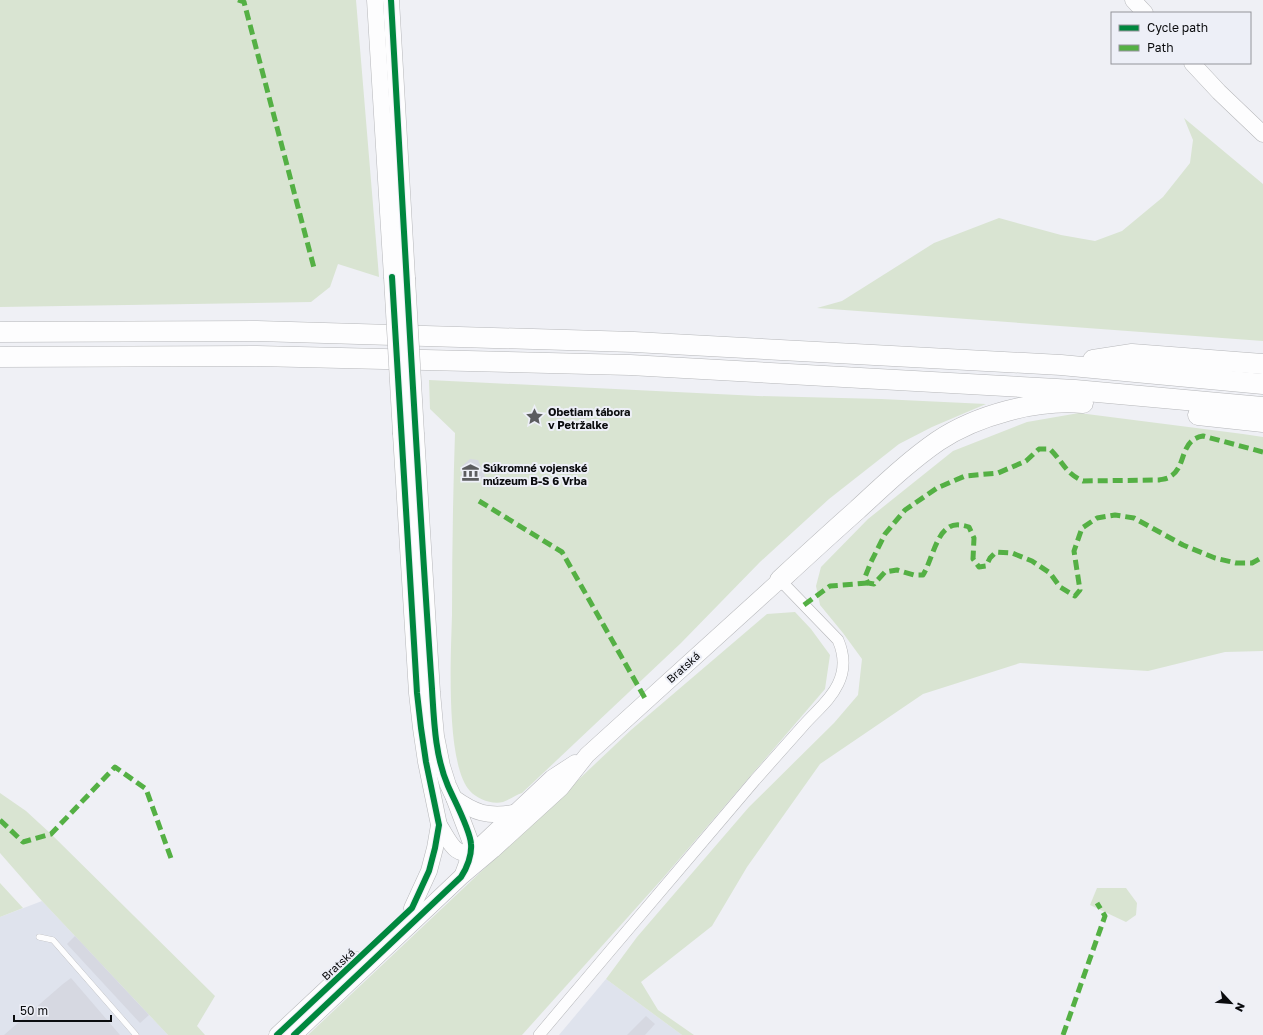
<svg xmlns="http://www.w3.org/2000/svg" width="1263" height="1035" font-family="'Golos Text',sans-serif">
  <rect width="100%" height="100%" fill="#eff0f5"/>
  <g fill="#dfe3ed">
    <path d="M 42,901 L 168,1035 L 0,1035 L 0,917 Z"/>
    <path d="M 606,979 L 682,1035 L 559,1035 Z"/>
  </g>
  <g fill="#d9e4d2">
    <path d="M 0,0 L 356,0 L 379,277 L 338,264 L 330,287 L 311,302 L 0,307 Z"/>
    <path d="M 1184,118 L 1263,184 L 1263,341 L 817,308 L 842,301 L 934,243 L 999,218 L 1061,235 L 1095,241 L 1122,231 L 1163,197 L 1190,163 L 1193,140 Z"/>
    <path d="M 429,380 L 758,396 L 881,399 L 986,404 L 932,427 L 899,444 L 829,499 L 760,562 L 681,643 L 522,793 C 516,795 509,800 503,802 C 492,805 477,799 470,791 C 445,764 451,653 452,615 C 452,554 453,494 455,433 L 430,409 Z"/>
    <path d="M 1079,413 L 1243,434 L 1263,437 L 1263,651 L 1225,652 L 1148,671 L 1020,663 L 923,694 L 820,764 L 747,867 L 712,926 L 641,982 L 658,1010 L 694,1035 L 682,1035 L 606,979 L 637,937 L 749,807 L 834,723 L 858,695 L 862,659 L 843,633 L 820,605 L 816,586 L 821,567 L 868,519 L 953,451 L 1027,422 Z"/>
    <path d="M 795,612 L 811,629 L 830,655 L 825,689 L 663,878 L 522,1035 L 308,1035 L 631,730 L 767,614 Z"/>
    <path d="M 0,793 L 26,811 L 51,834 L 215,996 L 197,1026 L 205,1035 L 168,1035 L 42,901 L 0,853 Z"/>
    <path d="M 0,882 L 0,883 L 23,908 L 0,917 Z"/>
    <path d="M 1097,888 L 1126,888 L 1137,903 L 1136,915 L 1126,922 L 1090,905 Z"/>
  </g>
  <g fill="#d6d8e1">
    <path d="M 470,459 L 478,460 L 490,489 L 475,473 L 467,477 L 462,466 Z"/>
    <path d="M 75,936 L 149,1015 L 140,1023 L 67,944 Z"/>
    <path d="M 71,978 L 120,1035 L 4,1035 L 63,984 Z"/>
    <path d="M 646,1016 L 655,1024 L 645,1035 L 627,1035 Z"/>
  </g>
  <g fill="none" stroke-linecap="round" stroke-linejoin="round">
    <defs>
      <path id="service" d="M 39,937 L 53,940 L 136,1035"/>
      <path id="minor" d="M 539,1035 C 611,950 682,865 755,780 C 771,762 787,744 803,726 C 815,712 830,701 838,684 C 845,670 844,654 838,640 L 780,580"/>
      <g id="secondary">
        <path d="M 375,0 L 392,277"/>
        <path d="M 391,0 L 407,278"/>
        <path d="M 1133,0 L 1145,13"/>
        <path d="M 1192,63 L 1219,92 L 1263,134"/>
        <path d="M 401,434 L 417,693 L 421,728 L 426,762 L 439,825 L 435,848 L 429,871 L 412,908"/>
        <path d="M 416,434 L 432,692 L 436,736 L 442,766 L 448,785 L 454,798 L 471,843 L 470,855 L 463,874"/>
        <path d="M 454,798 C 475,813 487,817 514,813"/>
        <path d="M 439,825 C 452,845 452,855 479,855"/>
        <path d="M 467,858 L 552,778 L 575,763"/>
        <path d="M 277,1035 L 357,960"/>
        <path d="M 294,1035 L 461,877 L 493,850 L 561,788 L 587,755 L 780,580"/>
      </g>
      <g id="motorway">
        <path d="M 0,332 L 257,331 L 634,342 L 1061,365 L 1263,384"/>
        <path d="M 0,357 L 257,356 L 630,365 L 1075,390 L 1263,407"/>
        <path d="M 1093,360 L 1132,354 L 1263,364"/>
        <path d="M 1198,415 L 1263,422"/>
        <path d="M 780,580 C 806,556 831,533 857,510 C 883,486 909,461 938,441 C 977,415 1037,399 1083,403"/>
      </g>
    </defs>
    <use href="#service" stroke="#b6b7ba" stroke-width="6"/>
    <use href="#minor" stroke="#b6b7ba" stroke-width="12"/>
    <use href="#secondary" stroke="#b6b7ba" stroke-width="17"/>
    <use href="#motorway" stroke="#b6b7ba" stroke-width="21"/>
    <use href="#service" stroke="#fdfdfe" stroke-width="5.5"/>
    <use href="#minor" stroke="#fdfdfe" stroke-width="11"/>
    <use href="#secondary" stroke="#fdfdfe" stroke-width="16"/>
    <use href="#motorway" stroke="#fdfdfe" stroke-width="20"/>
    <defs>
      <g id="secondary-bridge">
        <path d="M 392,277 L 401,434"/>
        <path d="M 407,278 L 416,434"/>
      </g>
    </defs>
    <use href="#secondary-bridge" stroke="#b6b7ba" stroke-width="17" stroke-linecap="butt"/>
    <use href="#secondary-bridge" stroke="#fdfdfe" stroke-width="16"/>
    <g stroke="#54b044" stroke-width="5" stroke-dasharray="10 5" stroke-linecap="butt">
      <path d="M 238,0 L 244,2 L 314,268"/>
      <path d="M 1263,452 L 1203,436 C 1179,440 1187,466 1171,476 C 1168,479 1163,479 1159,480 L 1083,481 C 1065,473 1063,462 1050,449 L 1039,449 L 1026,461 L 998,473 L 965,476 L 937,488 L 905,510 L 885,534 L 871,562 L 865,577 L 868,583 L 874,584 L 885,572 L 897,570 L 914,575 L 923,575 C 931,562 936,535 948,528 C 954,523 963,525 969,527 L 974,538 L 973,559 L 979,567 L 986,566 L 990,558 L 996,552 L 1012,553 L 1032,561 L 1050,573 L 1060,587 L 1075,596 L 1080,590 L 1074,551 L 1082,528 L 1097,518 L 1115,515 L 1134,518 L 1183,545 L 1215,558 L 1236,563 L 1252,563 L 1263,557"/>
      <path d="M 479,501 L 562,552 L 646,700"/>
      <path d="M 804,605 L 830,586 L 868,583"/>
      <path d="M 0,820 L 23,842 L 51,834 L 115,767 L 146,789 L 172,861"/>
      <path d="M 1063,1035 L 1105,916 L 1097,903"/>
    </g>
    <defs>
      <g id="cycleway">
        <path d="M 277,1035 L 412,908 L 429,871 L 435,848 L 439,825 L 426,762 L 421,728 L 417,693 L 392,277"/>
        <path d="M 294,1035 L 461,877 C 467,868 472,855 471,844 C 470,829 454,800 448,786 C 435,756 434,721 432,689 C 416,460 404,230 391,0"/>
      </g>
    </defs>
    <use href="#cycleway" stroke="#edeff7" stroke-width="8"/>
    <use href="#cycleway" stroke="#00873e" stroke-width="6"/>
  </g>
  <defs>
    <symbol id="sight-bare" viewBox="-9 -9 18 18"><path d="M0-6L1.8-2.2L6-1.7L2.9 1.2L3.7 5.4L0 3.3L-3.7 5.4L-2.9 1.2L-6-1.7L-1.8-2.2Z" fill="#5b5c5f" stroke="#edeff7" stroke-width="2.5" paint-order="stroke"/></symbol>
    <symbol id="museum-bare" viewBox="-9 -9 18 18"><path d="M0-6L6-3V-2H-6V-3ZM-5-1h2V3h-2ZM-1-1h2V3h-2ZM3-1h2V3H3ZM-6 4H6V6H-6Z" fill="#5b5c5f" stroke="#edeff7" stroke-width="2.5" paint-order="stroke"/></symbol>
  </defs>
  <g fill-rule="evenodd">
    <use href="#sight-bare" x="522" y="404" width="25" height="25"/>
    <use href="#museum-bare" x="458" y="460" width="25" height="25"/>
  </g>
  <g text-anchor="middle" dominant-baseline="central" stroke-width="4" stroke-linejoin="round" paint-order="stroke">
    <g font-size="11" font-weight="bold" fill="#0b0c0e" stroke="#edeff7" text-anchor="start">
      <text x="548" y="411">Obetiam tábora<tspan x="548" dy="13">v Petržalke</tspan></text>
      <text x="483" y="467">Súkromné vojenské<tspan x="483" dy="13">múzeum B-S 6 Vrba</tspan></text>
    </g>
    <g font-size="11" fill="#0b0c0e" stroke="#edeff7">
      <text transform="translate(683 667) rotate(-42)">Bratská</text>
      <text transform="translate(338 964) rotate(-43)">Bratská</text>
    </g>
  </g>
  <rect x="1111" y="12" width="140" height="52" fill="#edeff7" stroke="#93949a"/>
  <rect x="1119" y="25" width="20" height="6" fill="#00873e" stroke="#93949a"/>
  <text x="1147" y="32" font-size="12" fill="#0b0c0e">Cycle path</text>
  <rect x="1119" y="45" width="20" height="6" fill="#54b044" stroke="#93949a"/>
  <text x="1147" y="52" font-size="12" fill="#0b0c0e">Path</text>
  <g transform="translate(1231 1003) rotate(116)" stroke="#edeff7" stroke-width="3" paint-order="stroke">
  <path d="M0-3L7 15L0 10L-7 15Z" fill="#0b0c0e"/>
  <text y="-6" font-size="11" font-weight="bold" text-anchor="middle" fill="#0b0c0e">N</text>
  </g>
  <path d="M14 1015v6h97v-6" fill="none" stroke="#0b0c0e" stroke-width="2"/>
  <text x="20" y="1015" font-size="12" fill="#0b0c0e" stroke="#edeff7" stroke-width="3" paint-order="stroke">50 m</text>
</svg>
